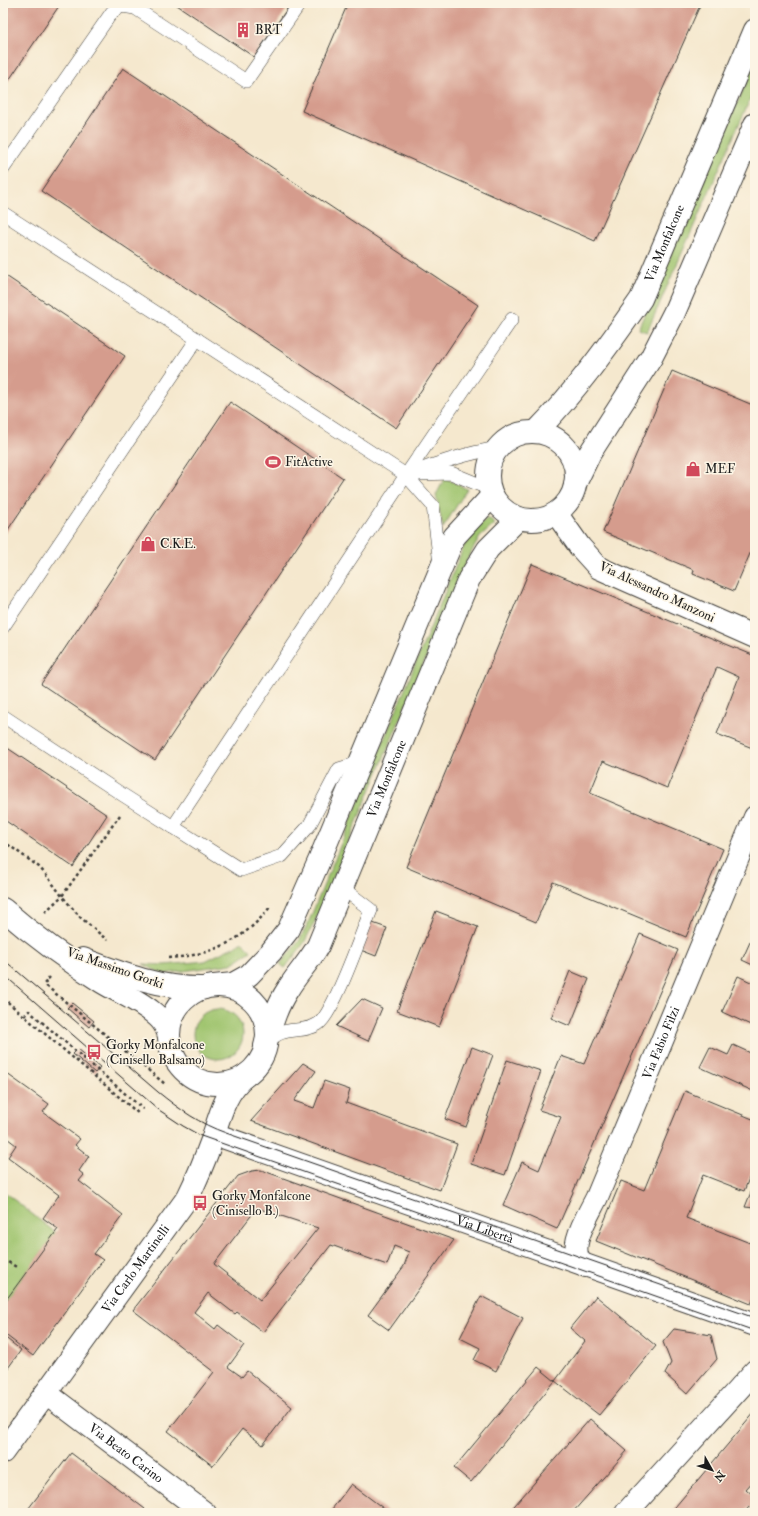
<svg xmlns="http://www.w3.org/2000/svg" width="758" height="1516" font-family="'IM FELL Double Pica',serif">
  <rect width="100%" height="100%" fill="#fcf5e5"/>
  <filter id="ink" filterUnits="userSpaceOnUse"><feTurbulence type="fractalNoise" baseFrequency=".025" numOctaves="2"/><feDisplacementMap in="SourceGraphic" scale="8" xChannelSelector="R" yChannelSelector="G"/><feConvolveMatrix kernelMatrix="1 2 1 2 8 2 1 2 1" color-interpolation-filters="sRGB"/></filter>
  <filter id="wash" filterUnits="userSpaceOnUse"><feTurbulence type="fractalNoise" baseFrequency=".012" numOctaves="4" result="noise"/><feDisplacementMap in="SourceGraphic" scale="16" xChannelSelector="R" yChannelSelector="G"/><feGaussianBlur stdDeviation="0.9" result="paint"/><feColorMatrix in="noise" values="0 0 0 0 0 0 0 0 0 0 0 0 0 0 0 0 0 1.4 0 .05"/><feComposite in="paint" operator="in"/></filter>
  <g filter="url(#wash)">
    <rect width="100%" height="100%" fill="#f5e8ce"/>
    <g fill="#a0c56f" stroke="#5e7046">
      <path d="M 755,63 L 755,88 L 647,332 L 638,329 Z"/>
      <path d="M 445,478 L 467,489 L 443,528 L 436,495 Z"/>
      <path d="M 488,518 L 495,524 L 480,537 L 468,558 L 316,919 L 304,943 L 285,968 L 280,964 L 299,941 L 309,921 L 469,534 Z"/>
      <path d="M 243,942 L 251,951 L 231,964 L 163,974 L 143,964 L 165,965 L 205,961 Z"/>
      <circle cx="218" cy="1034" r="25"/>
      <path d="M 3,1191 L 56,1233 L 3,1304 Z"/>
    </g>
    <g id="blocks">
      <g fill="#d59c8d" fill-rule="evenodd">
        <path d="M 3,3 L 61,3 L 3,89 Z"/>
        <path d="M 174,3 L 291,3 L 254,57 Z"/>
        <path d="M 348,3 L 701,3 L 595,241 L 302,111 Z"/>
        <path d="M 123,68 L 478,305 L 396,428 L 41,191 Z"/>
        <path d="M 3,274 L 125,356 L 3,537 Z"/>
        <path d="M 672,371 L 755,406 L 755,542 L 734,591 L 693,574 L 694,570 L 603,532 Z"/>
        <path d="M 230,402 L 343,478 L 155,760 L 41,684 Z"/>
        <path d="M 532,564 L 755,656 L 755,749 L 717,734 L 739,677 L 717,667 L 667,788 L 603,761 L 590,793 L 723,849 L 686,937 L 553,882 L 536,922 L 406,867 Z"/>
        <path d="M 3,745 L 107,815 L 73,867 L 3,819 Z"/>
        <path d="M 436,911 L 478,927 L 439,1027 L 397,1011 Z"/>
        <path d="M 364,920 L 387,928 L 376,956 L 353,947 Z"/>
        <path d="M 755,931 L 755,966 L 742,960 Z"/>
        <path d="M 640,934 L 678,950 L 557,1229 L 503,1205 L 522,1162 L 539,1170 L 561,1117 L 539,1110 L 561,1056 L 584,1064 Z"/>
        <path d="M 570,971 L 589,979 L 570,1026 L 551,1018 Z"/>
        <path d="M 738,976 L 755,984 L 755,1027 L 722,1012 Z"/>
        <path d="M 362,999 L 382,1008 L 368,1041 L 336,1026 Z"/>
        <path d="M 72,1003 L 94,1021 L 89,1027 L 67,1008 Z"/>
        <path d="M 733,1045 L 755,1055 L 755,1092 L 700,1067 L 710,1047 L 728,1055 Z"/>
        <path d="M 472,1047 L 493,1055 L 466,1127 L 445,1119 Z"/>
        <path d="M 78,1049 L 100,1067 L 95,1073 L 73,1054 Z"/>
        <path d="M 507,1060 L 541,1071 L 505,1175 L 471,1164 Z"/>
        <path d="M 303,1063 L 316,1071 L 294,1101 L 314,1108 L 324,1081 L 350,1090 L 346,1103 L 457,1144 L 440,1190 L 251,1121 Z"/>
        <path d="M 3,1071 L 49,1104 L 43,1112 L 80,1139 L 75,1145 L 89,1156 L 79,1171 L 84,1175 L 79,1181 L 123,1215 L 94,1254 L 103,1260 L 33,1356 L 3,1333 L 3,1304 L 58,1229 L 43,1218 L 59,1195 L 8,1157 L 16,1145 L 3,1135 Z"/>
        <path d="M 685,1091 L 755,1120 L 755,1163 L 744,1191 L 703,1175 L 686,1218 L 755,1245 L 755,1295 L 751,1304 L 596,1241 L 621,1181 L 644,1190 Z"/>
        <path d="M 261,1170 L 454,1240 L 389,1330 L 368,1315 L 404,1266 L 409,1252 L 394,1246 L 387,1265 L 331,1245 L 263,1332 L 237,1312 L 235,1314 L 208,1293 L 194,1312 L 215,1329 L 218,1325 L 244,1345 L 228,1367 L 242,1377 L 247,1371 L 292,1407 L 263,1445 L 242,1429 L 213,1466 L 168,1431 L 214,1372 L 133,1310 L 238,1176 L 252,1171 ZM 257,1208 L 318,1228 L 260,1300 L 214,1264 Z"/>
        <path d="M 755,1182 L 755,1208 L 745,1207 Z"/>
        <path d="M 481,1296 L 523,1318 L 496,1371 L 474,1360 L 480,1348 L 460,1338 Z"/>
        <path d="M 596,1296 L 656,1346 L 599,1415 L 555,1381 L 585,1341 L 570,1328 Z"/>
        <path d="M 674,1329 L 711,1335 L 717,1359 L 687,1394 L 665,1374 L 671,1363 L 663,1342 Z"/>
        <path d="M 3,1336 L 21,1350 L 3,1375 Z"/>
        <path d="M 538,1367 L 555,1381 L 471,1482 L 454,1468 Z"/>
        <path d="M 755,1412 L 755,1479 L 746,1489 L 755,1497 L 755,1512 L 749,1507 L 744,1513 L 670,1513 Z"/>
        <path d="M 590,1419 L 627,1451 L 572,1513 L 508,1513 Z"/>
        <path d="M 71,1453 L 145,1509 L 142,1513 L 25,1513 Z"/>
        <path d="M 351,1484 L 387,1511 L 385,1513 L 329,1513 Z"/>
      </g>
    </g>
  </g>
  <g filter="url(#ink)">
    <use href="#blocks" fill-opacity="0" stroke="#3d3b37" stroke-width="1"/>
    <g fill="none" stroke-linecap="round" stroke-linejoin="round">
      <defs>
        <g id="lane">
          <path d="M 3,169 L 112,12 L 122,6 L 135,8 L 246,81 L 300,3"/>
          <path d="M 3,213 L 406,475 L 433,506 L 440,564"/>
          <path d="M 418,474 L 451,473 L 490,489"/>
          <path d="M 406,475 C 436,464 466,453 499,448"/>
          <path d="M 3,627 L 197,339"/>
          <path d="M 3,716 L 123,795 L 241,870 L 282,856 L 309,826 L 339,769 L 359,763"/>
          <path d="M 173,827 L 406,475 L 512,319"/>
          <path d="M 268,1043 C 282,1024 301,1035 318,1024 C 334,1014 362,932 371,910 L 341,887"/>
        </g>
        <g id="street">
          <path id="s1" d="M 536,432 C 575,392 609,345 641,299 L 755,30"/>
          <circle cx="532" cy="476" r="44"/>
          <path d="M 575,484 L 590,453 L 651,358 L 674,313 L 755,124"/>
          <path d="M 556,513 L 580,547 L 599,568 L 755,637"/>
          <path d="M 3,909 C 34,936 67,960 102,982 C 120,993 141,1001 157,1016 C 164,1022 167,1028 169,1036"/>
          <path d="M 83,959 C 122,974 162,989 204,988"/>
          <path d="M 214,986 L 233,984 L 249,975 L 271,952 L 289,929 L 319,861 L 454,537 L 492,496"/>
          <circle cx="218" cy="1035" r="49"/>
          <path id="s2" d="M 265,1046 C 271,1026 276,1007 288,989 C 297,974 309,962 318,946 L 469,579 L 488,549 L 519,518"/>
          <path id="s3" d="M 214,1134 L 755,1325"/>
          <path id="s4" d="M 586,1266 C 562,1254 589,1214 597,1197 L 755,817"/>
          <path id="s5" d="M 46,1393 L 205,1513"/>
          <path id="s6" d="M 3,1452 L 188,1197 C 197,1179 205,1159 212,1140 C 220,1115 225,1092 246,1075"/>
          <path d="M 626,1513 L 755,1371"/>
        </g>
      </defs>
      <use href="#lane" stroke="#3d3b37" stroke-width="14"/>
      <use href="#street" stroke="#3d3b37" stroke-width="24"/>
      <g stroke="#3d3b37" stroke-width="2.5" stroke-dasharray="3 3" stroke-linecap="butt">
        <path d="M 3,841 L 39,867 L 47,876 L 62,896 L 80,917 L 107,940"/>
        <path d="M 45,912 L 62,896 L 120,815"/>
        <path d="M 168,958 C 210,956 244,941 270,907"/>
        <path d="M 50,977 L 44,984 L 165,1084"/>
        <path d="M 3,998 L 139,1114"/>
        <path d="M 24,1016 L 29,1011 L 143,1109"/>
        <path d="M 3,1259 L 18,1268"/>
      </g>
      <use href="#lane" stroke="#fff" stroke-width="13"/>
      <use href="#street" stroke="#fff" stroke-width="22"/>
      <g stroke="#1c1c1c" stroke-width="1">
        <path d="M 3,959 L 158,1092 C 179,1109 200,1124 226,1133 L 755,1318"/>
        <path d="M 3,974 L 159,1110 L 183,1126 L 201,1136 L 755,1331"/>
      </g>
    </g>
  </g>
  <defs>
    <symbol id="building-bare" viewBox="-9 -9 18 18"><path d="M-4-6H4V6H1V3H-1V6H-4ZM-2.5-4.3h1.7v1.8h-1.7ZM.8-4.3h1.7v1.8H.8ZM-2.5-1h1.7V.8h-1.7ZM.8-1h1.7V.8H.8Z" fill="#d1495b" stroke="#fcf5e5" stroke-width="2.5" paint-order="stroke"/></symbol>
    <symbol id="stadium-bare" viewBox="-9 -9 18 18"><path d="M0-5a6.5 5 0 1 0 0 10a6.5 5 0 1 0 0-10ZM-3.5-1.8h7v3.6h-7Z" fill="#d1495b" stroke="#fcf5e5" stroke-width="2.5" paint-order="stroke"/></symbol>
    <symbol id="shop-bare" viewBox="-9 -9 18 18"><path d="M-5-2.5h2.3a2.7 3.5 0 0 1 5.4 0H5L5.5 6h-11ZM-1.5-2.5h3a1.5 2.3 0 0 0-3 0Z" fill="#d1495b" stroke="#fcf5e5" stroke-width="2.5" paint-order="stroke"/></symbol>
    <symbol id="bus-bare" viewBox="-9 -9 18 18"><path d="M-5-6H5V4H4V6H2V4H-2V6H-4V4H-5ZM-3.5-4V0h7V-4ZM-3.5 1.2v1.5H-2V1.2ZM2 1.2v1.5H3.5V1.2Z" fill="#d1495b" stroke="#fcf5e5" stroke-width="2.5" paint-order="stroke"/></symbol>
  </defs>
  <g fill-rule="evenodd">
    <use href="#building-bare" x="232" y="19" width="22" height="22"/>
    <use href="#stadium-bare" x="262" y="451" width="22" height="22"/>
    <use href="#shop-bare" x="682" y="458" width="22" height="22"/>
    <use href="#shop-bare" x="137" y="533" width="22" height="22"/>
    <use href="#bus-bare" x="83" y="1041" width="22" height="22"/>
    <use href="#bus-bare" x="189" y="1192" width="22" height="22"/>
  </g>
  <g text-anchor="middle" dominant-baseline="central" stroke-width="3" stroke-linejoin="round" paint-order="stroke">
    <g font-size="13" fill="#1c1c1c" stroke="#fcf5e5" text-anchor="start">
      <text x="255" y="30">BRT</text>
      <text x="285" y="462">FitActive</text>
      <text x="705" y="469">MEF</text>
      <text x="160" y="544">C.K.E.</text>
      <text x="106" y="1045">Gorky Monfalcone<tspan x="106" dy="15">(Cinisello Balsamo)</tspan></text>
      <text x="212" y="1196">Gorky Monfalcone<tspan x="212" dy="15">(Cinisello B.)</tspan></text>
    </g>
    <g font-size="13" fill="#1c1c1c" stroke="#fcf5e5">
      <text stroke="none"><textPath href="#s1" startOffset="230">Via Monfalcone</textPath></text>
      <text transform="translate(657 592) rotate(25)">Via Alessandro Manzoni</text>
      <text stroke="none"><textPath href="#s2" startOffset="295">Via Monfalcone</textPath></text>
      <text transform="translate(115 968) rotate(19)">Via Massimo Gorki</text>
      <text stroke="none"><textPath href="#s4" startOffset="244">Via Fabio Filzi</textPath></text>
      <text stroke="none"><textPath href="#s3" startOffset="287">Via Libertà</textPath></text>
      <text stroke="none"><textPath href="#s6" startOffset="226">Via Carlo Martinelli</textPath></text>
      <text stroke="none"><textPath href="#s5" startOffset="100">Via Beato Carino</textPath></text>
    </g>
  </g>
  <rect width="758" height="1516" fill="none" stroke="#fcf5e5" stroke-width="16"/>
  <g transform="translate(712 1470) rotate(129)" stroke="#fcf5e5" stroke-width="3" paint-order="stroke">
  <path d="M0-3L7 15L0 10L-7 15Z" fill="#1c1c1c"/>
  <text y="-6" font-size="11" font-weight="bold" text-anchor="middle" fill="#1c1c1c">N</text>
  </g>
</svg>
